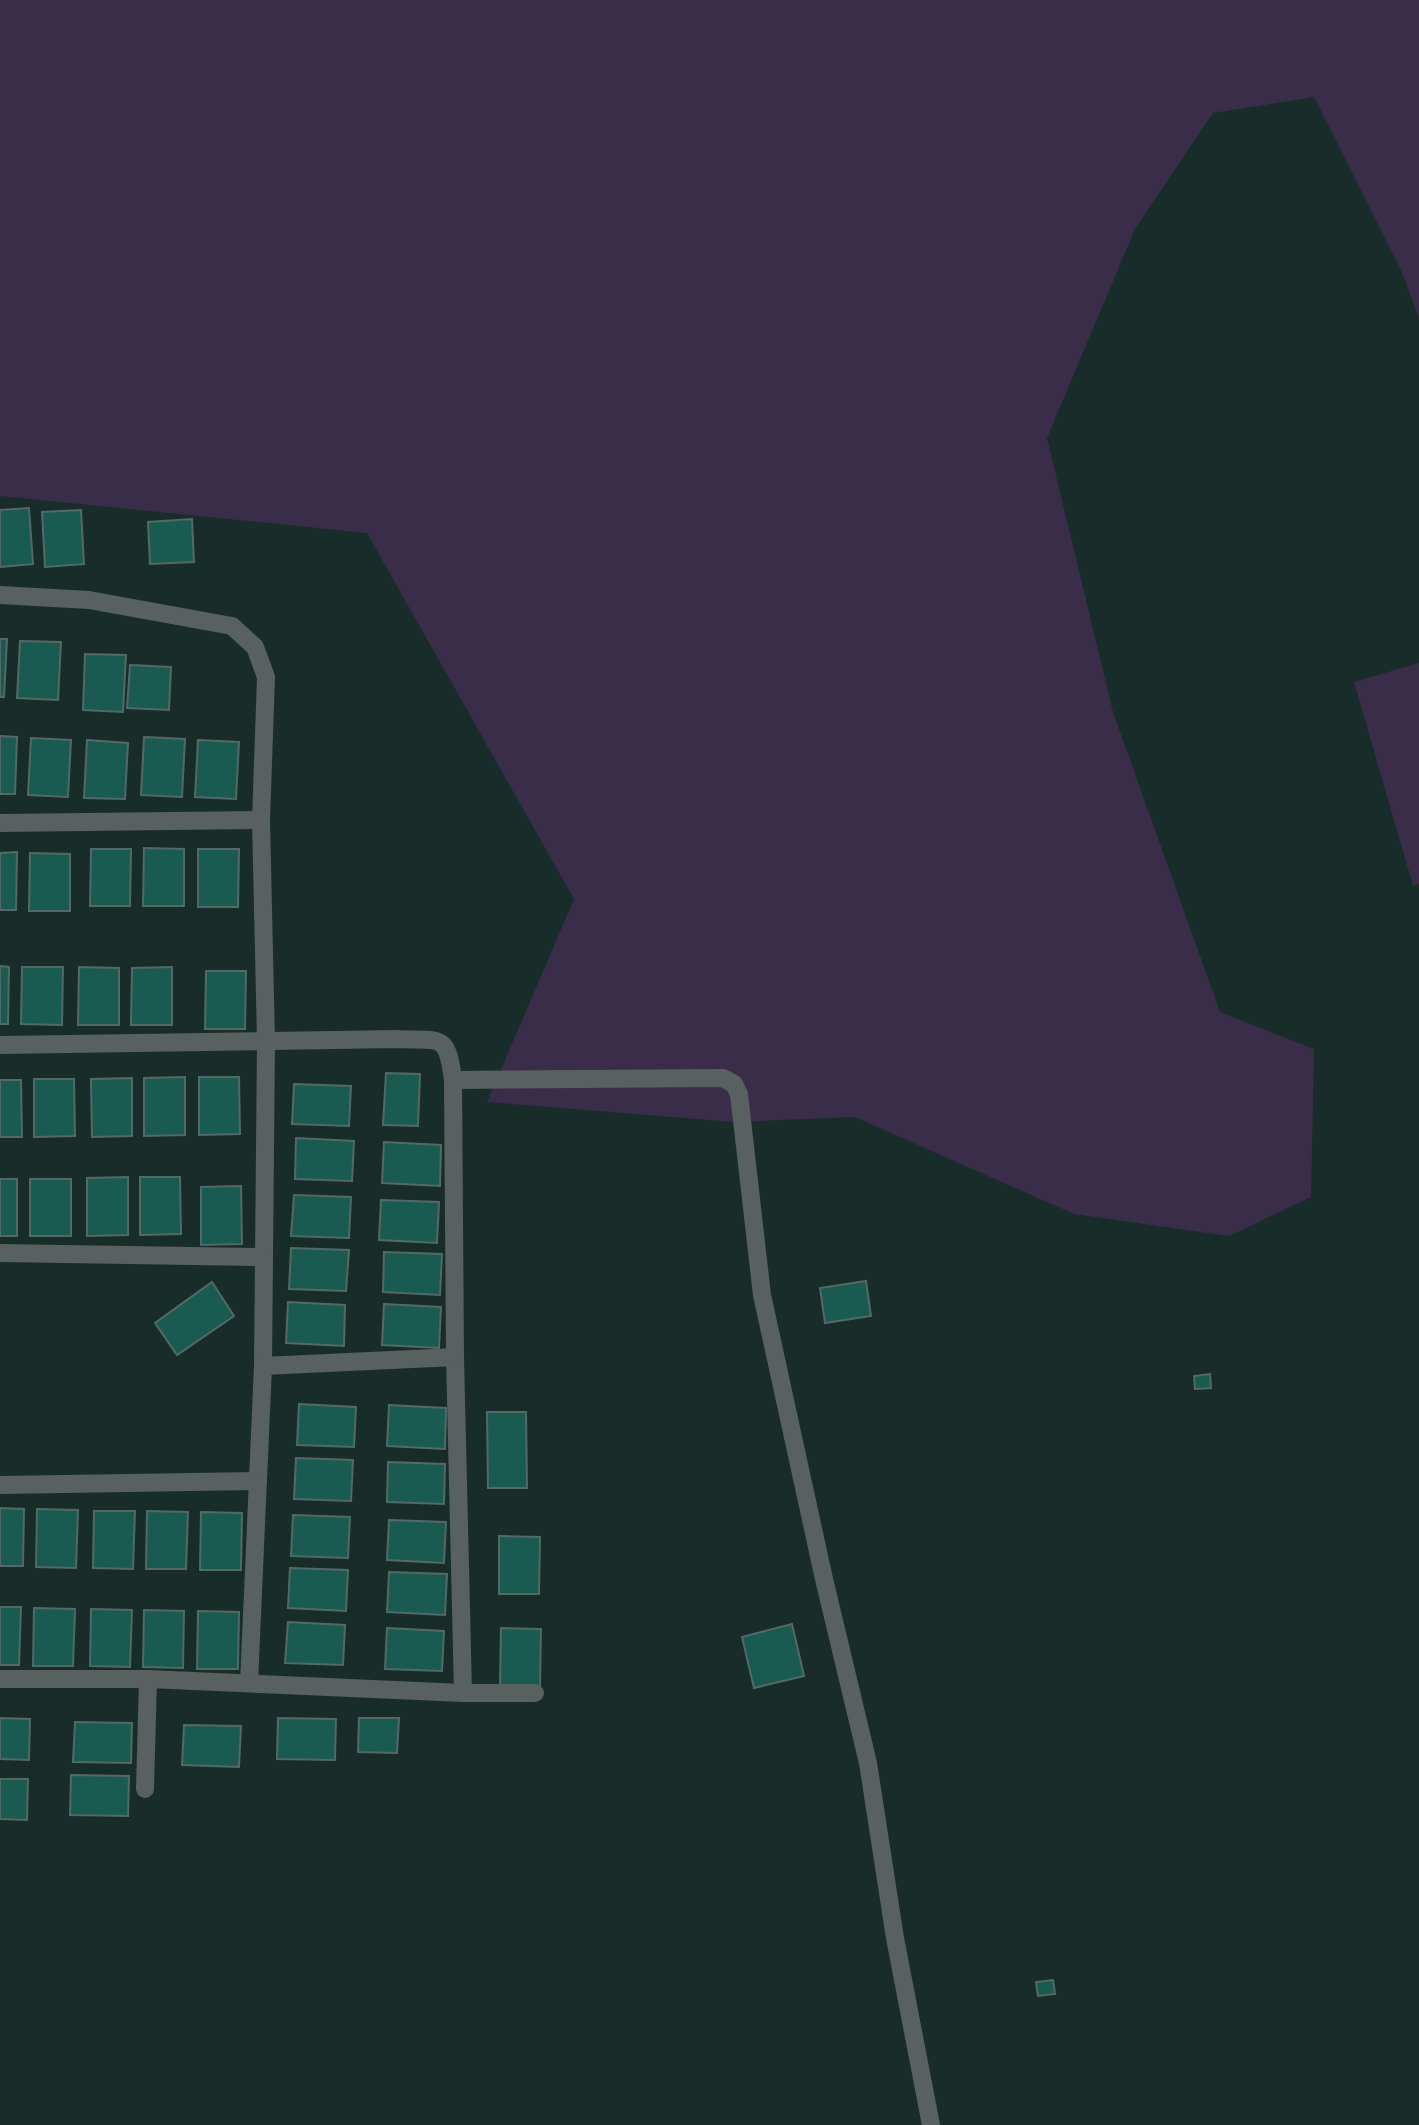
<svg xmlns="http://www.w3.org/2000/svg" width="1419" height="2125" font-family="Montserrat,sans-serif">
  <rect width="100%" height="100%" fill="#182d29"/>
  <g fill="#392d49">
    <path d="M 0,0 L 1419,0 L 1419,318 L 1401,270 L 1314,97 L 1213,113 L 1135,229 L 1047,438 L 1113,712 L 1220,1012 L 1314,1049 L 1311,1197 L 1229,1236 L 1074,1214 L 855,1117 L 734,1122 L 487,1102 L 574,899 L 367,533 L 0,496 Z"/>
    <path d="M 1419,663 L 1419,884 L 1413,886 L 1354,682 Z"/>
  </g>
  <g fill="#1a5b51" stroke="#536965" stroke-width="2">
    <path d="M 29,508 L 33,564 L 0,567 L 0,510 Z"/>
    <path d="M 81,510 L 84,564 L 45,567 L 42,512 Z"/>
    <path d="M 192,519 L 194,562 L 150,564 L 148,522 Z"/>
    <path d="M 0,639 L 7,639 L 4,697 L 0,697 Z"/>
    <path d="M 20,641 L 61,642 L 58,700 L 17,698 Z"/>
    <path d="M 85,654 L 126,655 L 123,712 L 83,710 Z"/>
    <path d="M 130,665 L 171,667 L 169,710 L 127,708 Z"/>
    <path d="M 0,736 L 17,737 L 15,794 L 0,794 Z"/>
    <path d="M 144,737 L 185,739 L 182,797 L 141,795 Z"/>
    <path d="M 31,738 L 71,740 L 68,797 L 28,795 Z"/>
    <path d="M 87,740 L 128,743 L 125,799 L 84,798 Z"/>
    <path d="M 198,740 L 239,742 L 236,799 L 195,797 Z"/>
    <path d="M 144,848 L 184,849 L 184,906 L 143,906 Z"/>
    <path d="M 91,849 L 131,849 L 130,906 L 90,906 Z"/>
    <path d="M 198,849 L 239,849 L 238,907 L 198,907 Z"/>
    <path d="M 17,852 L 16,910 L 0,910 L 0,853 Z"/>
    <path d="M 30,853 L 70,854 L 70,911 L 29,911 Z"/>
    <path d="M 0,966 L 9,967 L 8,1024 L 0,1024 Z"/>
    <path d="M 22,967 L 63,967 L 62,1025 L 21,1024 Z"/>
    <path d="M 79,967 L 119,968 L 119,1025 L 78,1025 Z"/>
    <path d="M 172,967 L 172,1025 L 131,1025 L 132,968 Z"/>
    <path d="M 206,971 L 246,971 L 245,1029 L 205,1029 Z"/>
    <path d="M 386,1073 L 420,1074 L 418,1126 L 383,1125 Z"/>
    <path d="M 185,1077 L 185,1135 L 144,1136 L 144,1078 Z"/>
    <path d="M 199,1077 L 239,1077 L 240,1134 L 199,1135 Z"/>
    <path d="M 132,1078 L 132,1136 L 92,1137 L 91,1079 Z"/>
    <path d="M 34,1079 L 74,1079 L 75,1136 L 34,1137 Z"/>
    <path d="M 0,1080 L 21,1080 L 22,1137 L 0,1137 Z"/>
    <path d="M 294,1084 L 351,1086 L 349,1126 L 292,1124 Z"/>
    <path d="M 296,1138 L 354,1141 L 352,1181 L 295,1179 Z"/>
    <path d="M 384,1142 L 441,1145 L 440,1186 L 382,1183 Z"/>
    <path d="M 128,1177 L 128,1235 L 87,1236 L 87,1178 Z"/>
    <path d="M 140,1177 L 180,1177 L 181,1234 L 140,1235 Z"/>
    <rect x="0" y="1179" width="17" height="57"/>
    <rect x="30" y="1179" width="41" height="57"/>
    <path d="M 241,1186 L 242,1244 L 201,1245 L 201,1187 Z"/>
    <path d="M 294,1195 L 351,1197 L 349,1238 L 291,1236 Z"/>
    <path d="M 381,1200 L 439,1202 L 437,1243 L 379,1240 Z"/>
    <path d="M 291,1248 L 349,1250 L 346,1291 L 289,1289 Z"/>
    <path d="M 384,1252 L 442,1254 L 440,1295 L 383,1292 Z"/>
    <path d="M 866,1281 L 871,1316 L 825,1323 L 820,1288 Z"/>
    <path d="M 212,1282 L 234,1316 L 177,1355 L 155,1323 Z"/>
    <path d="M 288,1302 L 345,1305 L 344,1346 L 286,1343 Z"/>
    <path d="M 384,1304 L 441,1307 L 439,1348 L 382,1345 Z"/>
    <path d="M 1210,1374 L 1211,1388 L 1195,1389 L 1194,1376 Z"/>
    <path d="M 299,1404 L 356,1407 L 354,1447 L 297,1445 Z"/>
    <path d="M 389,1405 L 446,1408 L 445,1449 L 387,1446 Z"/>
    <path d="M 487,1412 L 526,1412 L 527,1488 L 488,1488 Z"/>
    <path d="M 296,1458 L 353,1460 L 351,1501 L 294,1499 Z"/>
    <path d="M 388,1462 L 445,1464 L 444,1504 L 387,1502 Z"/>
    <path d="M 0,1508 L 24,1509 L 23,1566 L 0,1566 Z"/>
    <path d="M 37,1509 L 78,1510 L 76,1568 L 36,1567 Z"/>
    <path d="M 94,1511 L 135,1511 L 133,1569 L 93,1568 Z"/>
    <path d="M 147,1511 L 188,1512 L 186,1569 L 146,1569 Z"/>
    <path d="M 201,1512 L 242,1513 L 241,1570 L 200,1570 Z"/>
    <path d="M 293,1515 L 350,1517 L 348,1558 L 291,1556 Z"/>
    <path d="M 389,1520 L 446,1522 L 444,1563 L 387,1560 Z"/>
    <path d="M 499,1536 L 540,1537 L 539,1594 L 499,1594 Z"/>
    <path d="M 290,1568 L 348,1570 L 346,1611 L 288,1608 Z"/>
    <path d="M 389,1572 L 447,1574 L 445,1615 L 387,1612 Z"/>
    <path d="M 0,1607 L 21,1607 L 19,1665 L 0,1665 Z"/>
    <path d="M 34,1608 L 75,1609 L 73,1666 L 33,1666 Z"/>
    <path d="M 91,1609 L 132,1610 L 130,1667 L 90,1666 Z"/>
    <path d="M 144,1610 L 184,1611 L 183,1668 L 143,1667 Z"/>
    <path d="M 198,1611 L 239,1612 L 238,1669 L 197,1669 Z"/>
    <path d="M 288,1622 L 345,1625 L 343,1665 L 285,1663 Z"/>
    <path d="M 792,1624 L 804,1676 L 754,1688 L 742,1637 Z"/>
    <path d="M 387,1628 L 444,1631 L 442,1671 L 385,1669 Z"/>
    <path d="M 501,1628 L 541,1629 L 540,1686 L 500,1686 Z"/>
    <path d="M 0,1718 L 30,1719 L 29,1760 L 0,1759 Z"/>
    <path d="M 278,1718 L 336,1719 L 335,1760 L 277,1759 Z"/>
    <path d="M 359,1718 L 399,1718 L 397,1753 L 358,1752 Z"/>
    <path d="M 75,1722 L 132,1723 L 131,1763 L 73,1762 Z"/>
    <path d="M 184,1725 L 241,1726 L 239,1767 L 182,1765 Z"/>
    <path d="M 71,1775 L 129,1776 L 128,1816 L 70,1815 Z"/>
    <path d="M 0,1779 L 28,1779 L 27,1820 L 0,1819 Z"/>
    <path d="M 1053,1980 L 1055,1994 L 1038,1996 L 1036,1982 Z"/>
  </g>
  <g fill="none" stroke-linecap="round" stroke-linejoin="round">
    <g stroke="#58615f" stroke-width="18">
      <path d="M 0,595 L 89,600 L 232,626 L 255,647 L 266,677 L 261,820 L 266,1041 L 263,1366 L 249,1683"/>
      <path d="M 0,823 L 261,820"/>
      <path d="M 0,1045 L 397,1039 C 441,1041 447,1032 453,1080 L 455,1357 L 463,1693"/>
      <path d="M 453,1080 L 723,1078 L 734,1084 L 739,1094 L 762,1295 L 824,1579 L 868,1763 L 895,1938 L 931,2125"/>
      <path d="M 0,1253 L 262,1257"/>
      <path d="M 263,1366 L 455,1357"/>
      <path d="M 0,1485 L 258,1481"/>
      <path d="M 0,1679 L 148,1679 L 463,1693 L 535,1693"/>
      <path d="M 145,1789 L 148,1679"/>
    </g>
  </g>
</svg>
